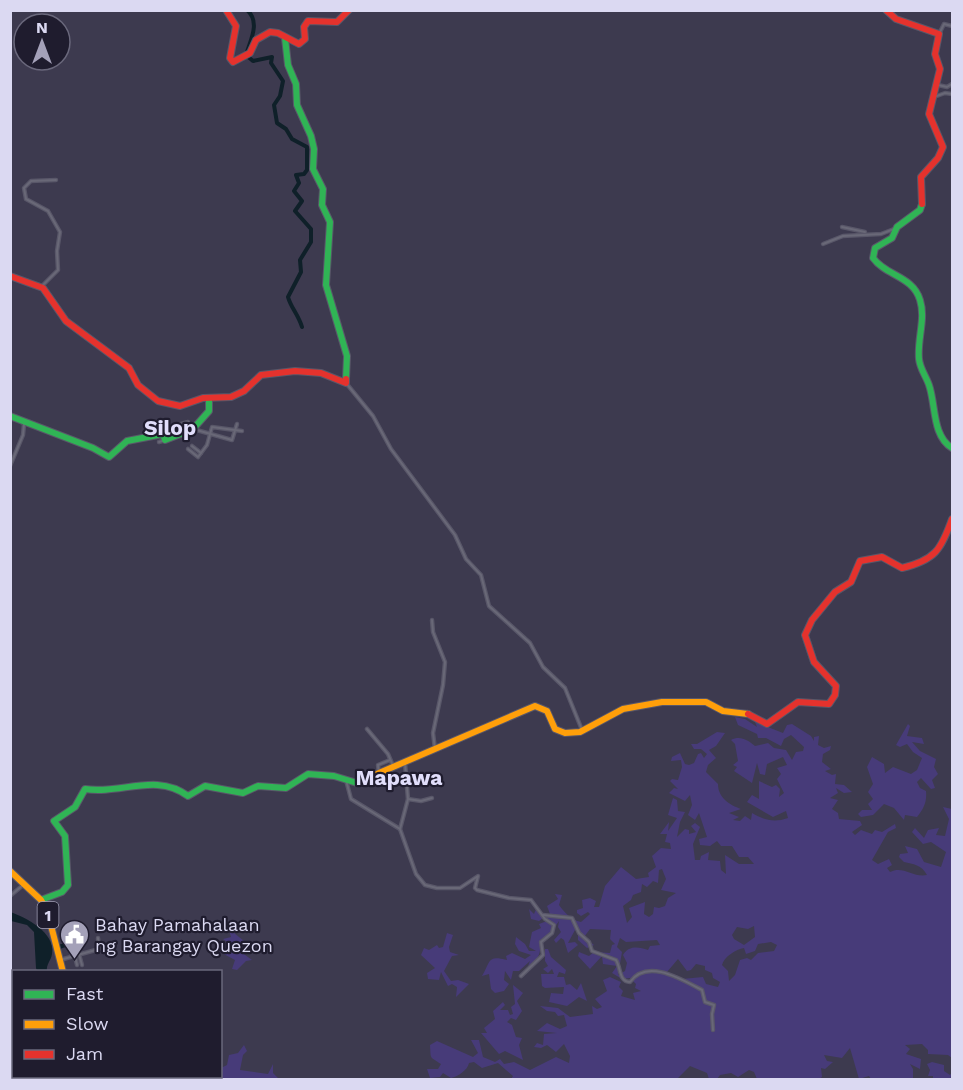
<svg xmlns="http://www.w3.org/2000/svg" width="963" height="1090" font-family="'Work Sans',sans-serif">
  <rect width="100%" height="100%" fill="#3d3a4f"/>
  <g fill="#473b79" fill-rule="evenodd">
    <path d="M 735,717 L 745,719 L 757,727 L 755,722 L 783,733 L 787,725 L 792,724 L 811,736 L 814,741 L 814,737 L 819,736 L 818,745 L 824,748 L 831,746 L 830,750 L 823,754 L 822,762 L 831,769 L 825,771 L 832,775 L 836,774 L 835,784 L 844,785 L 852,792 L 844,793 L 836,788 L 838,793 L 830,798 L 838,800 L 832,809 L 838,813 L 839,819 L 860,821 L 862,825 L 852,832 L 855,835 L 861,830 L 872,834 L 875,830 L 882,832 L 895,824 L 896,828 L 888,832 L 872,860 L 878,864 L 889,859 L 892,865 L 887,868 L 890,872 C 903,865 913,878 927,875 C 922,865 913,864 904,862 L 899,857 L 900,854 L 908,853 L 905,846 L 917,849 L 924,862 L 941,867 L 946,852 L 931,842 L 923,844 L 912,832 L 915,828 L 924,838 L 928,830 L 939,828 L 936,835 L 945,836 L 949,819 L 943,807 L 952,809 L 952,1058 L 948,1055 L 928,1054 L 928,1050 L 922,1044 L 905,1045 L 910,1049 L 906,1054 L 921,1059 L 920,1069 L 910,1064 L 913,1069 L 913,1079 L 871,1079 L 869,1076 L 859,1079 L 850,1048 L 842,1058 L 824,1055 L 827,1061 L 833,1062 L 825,1069 L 821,1068 L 822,1077 L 819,1079 L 757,1079 L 754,1072 L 749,1070 L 738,1077 L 731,1073 L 720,1075 L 717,1079 L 709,1079 L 707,1073 L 690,1066 L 676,1080 L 511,1079 L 513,1076 L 498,1063 L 482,1068 L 474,1062 L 469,1063 C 468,1070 457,1077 451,1078 L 443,1073 L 440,1077 L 430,1078 L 427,1069 L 438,1069 L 441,1064 C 429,1056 431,1060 430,1045 L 437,1041 L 473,1057 L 478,1053 L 471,1040 L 479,1040 L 483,1057 L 495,1062 L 500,1059 L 504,1064 L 514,1062 L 530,1070 L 556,1057 L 569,1063 L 570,1056 L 564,1044 L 556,1052 L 547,1045 L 541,1048 L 534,1047 L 537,1043 L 543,1045 L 544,1034 L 557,1033 L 537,1031 L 547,1023 L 560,1029 L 567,1026 L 564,1015 L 558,1016 L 555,1012 L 547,1011 L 540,1006 L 558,1008 L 570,1017 L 593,1014 L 592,1006 L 597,1009 L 602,1007 L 595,999 L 607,991 L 603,980 L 610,977 L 621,982 L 619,987 L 623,991 L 621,996 L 635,1000 L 633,993 L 641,991 L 635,988 L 636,984 L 630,978 L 622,979 L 612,973 L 617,966 L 603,964 L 602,956 L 590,969 L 578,956 L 579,952 L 589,956 L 594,952 L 610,953 L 612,945 L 615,944 L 610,939 L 611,930 L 590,929 L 584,937 L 594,945 L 587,948 L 578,940 L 578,931 L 575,930 L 568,943 L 575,942 L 578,945 L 568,953 L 564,940 L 561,938 L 556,943 L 554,940 L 561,932 L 558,927 L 559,921 L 550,934 L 540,940 C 541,953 540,958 528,966 L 530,961 L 519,971 L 513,971 L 511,980 L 505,971 L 504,980 L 509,984 L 504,991 L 495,993 L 491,989 L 489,974 L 482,976 C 491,961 487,955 507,960 L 506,956 L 512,953 L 525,959 L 531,955 L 519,951 L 515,944 L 516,937 L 525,944 L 529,951 L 536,951 L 529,947 L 532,932 L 541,928 L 539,924 L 547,921 L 543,918 L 539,921 L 531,919 L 529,909 L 534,914 L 537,907 L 543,914 L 550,914 L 547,906 L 558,899 L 555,894 L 562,895 L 559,905 C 565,913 571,920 581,922 L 590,914 L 588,912 L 581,916 L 577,913 L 577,910 L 583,908 L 582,900 L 590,898 L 596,901 L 594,907 L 599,907 L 605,886 L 621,867 L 636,879 L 649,877 L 648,873 L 656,867 L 652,856 L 661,848 L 671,849 L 670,843 L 665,842 L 667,834 L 660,834 L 669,822 L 668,831 L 677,818 L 668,815 L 673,798 L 677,800 L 678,811 L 685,812 L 680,822 L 677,837 L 685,829 L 689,830 L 689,834 L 696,832 L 691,826 L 695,823 L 700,827 L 693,844 L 695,860 L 700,860 L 701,856 L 709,852 L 708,860 L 720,861 L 721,870 L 726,874 L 725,855 L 739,864 L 754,864 L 748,857 L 739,857 L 732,846 L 721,846 L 717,841 L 710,846 L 700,845 L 699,839 L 707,837 L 699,813 L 695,820 L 688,815 L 692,805 L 690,795 L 685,801 L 669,793 L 674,788 L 678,789 L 670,781 L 672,779 L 678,780 L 682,767 L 681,760 L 671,761 L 672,757 L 680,753 L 685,764 L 689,765 L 694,763 L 698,754 L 701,753 L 704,758 L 707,754 L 701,749 L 694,749 L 691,744 L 697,744 L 717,732 L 725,733 L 716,746 L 709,750 L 716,758 L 708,765 L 706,772 L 718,784 C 718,798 730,805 741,809 L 729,813 L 739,817 L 733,820 L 740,821 L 745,816 L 751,820 L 752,813 C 764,820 774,823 788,818 L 786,811 L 773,817 L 747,802 L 752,795 L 759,799 L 759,781 L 772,787 L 776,785 L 780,789 L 779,797 L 784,793 L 777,779 L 781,774 L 777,768 L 787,765 L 783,757 L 767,764 L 765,775 L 760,774 L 757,763 L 752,783 L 734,771 L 737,767 L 733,765 L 738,761 L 735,744 L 731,740 C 740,735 748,740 755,746 L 768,743 L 774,748 L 786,750 L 792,760 L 796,752 L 803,751 L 804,747 L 791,735 L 784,739 L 781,746 L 766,738 L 758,738 L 757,734 L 738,725 ZM 662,869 L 666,879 L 661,890 L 676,893 L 668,898 L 665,906 L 659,908 L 654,907 L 653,914 L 649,917 L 644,914 L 645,902 L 629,908 L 632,917 L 627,923 L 623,906 L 631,900 L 633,895 L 641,892 L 642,884 L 647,887 L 653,881 L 658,883 L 659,870 ZM 754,926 L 755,937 L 744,945 L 734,939 L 732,935 L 737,927 L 748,929 ZM 620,938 L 626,942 L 657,940 L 660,945 L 650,946 L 648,950 C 639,947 629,945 623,955 L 627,963 L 625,971 L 618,975 L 622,952 L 617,947 ZM 771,942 L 777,945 L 774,951 L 758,953 L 751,960 L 747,958 L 740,960 L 735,975 L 729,981 L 728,971 L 722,965 C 724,957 736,949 744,948 L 746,954 L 755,951 L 758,944 ZM 678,959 L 687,971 L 691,970 L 696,964 L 705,966 L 705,970 L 712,973 L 713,978 L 720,982 L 718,987 L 706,984 L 703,977 L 682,979 L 667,972 Z"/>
    <path d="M 908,724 L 910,726 L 907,736 L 922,738 L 924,744 L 912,742 L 920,751 L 936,759 L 934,767 L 938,774 L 932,780 L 935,788 L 931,789 L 921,778 L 917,782 L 920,788 L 926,791 C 927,802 924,808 917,817 L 905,815 L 904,820 L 894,808 L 884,804 L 873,815 L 861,817 L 858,814 L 862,810 L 872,810 L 868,804 L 873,799 L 868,792 L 873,784 L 867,767 L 872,757 L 884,764 L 885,773 L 893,767 L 911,774 L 917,770 L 922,758 L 913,752 L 907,744 L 900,747 L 896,745 Z"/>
    <path d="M 233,924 L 243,927 L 243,930 L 234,933 L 244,941 L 241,952 L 252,960 L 246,961 L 237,970 L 232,969 L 235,960 L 220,952 L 231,950 L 230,944 L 223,939 L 231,937 L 229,930 Z"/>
    <path d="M 447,933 L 453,935 L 449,947 L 450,952 L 459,955 L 452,956 L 444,971 L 451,981 L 458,980 L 469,984 L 456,997 L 457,987 L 452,984 L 448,986 L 441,972 L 439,980 L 428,979 L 427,973 L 435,968 L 421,955 L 424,948 L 429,950 L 437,945 L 439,948 L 443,947 Z"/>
    <path d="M 545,949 L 548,949 L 551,957 L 566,970 L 565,974 L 559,972 L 557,977 L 564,977 L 566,985 L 570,984 L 577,990 L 581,983 L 587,1001 L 579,997 L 567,1006 L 549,1002 L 551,993 L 563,994 L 564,987 L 545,988 L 542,986 L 541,974 L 554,974 L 552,969 L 548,973 L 543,969 L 548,966 L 545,961 Z"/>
    <path d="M 513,985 L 523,993 L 517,1001 L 522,1011 L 516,1020 L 511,1018 L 507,1022 L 512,1025 L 516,1037 L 522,1038 L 519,1045 L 523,1060 L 505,1051 L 499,1054 L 481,1033 L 487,1033 L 484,1028 L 495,1019 L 493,1011 L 503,1002 L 505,1005 L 500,1010 L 508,1010 L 510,1015 L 513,1014 L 511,1007 L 515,1004 Z"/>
    <path d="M 244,1045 L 247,1051 L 243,1055 L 240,1070 L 268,1074 L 273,1064 L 273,1073 L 279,1079 L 206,1078 L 220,1076 L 221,1068 L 227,1065 L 229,1055 L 238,1053 Z"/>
    <path d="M 932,1062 L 944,1065 L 944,1071 L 950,1075 L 952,1072 L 952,1079 L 933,1079 L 933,1076 L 928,1076 L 930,1070 L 927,1064 Z"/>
  </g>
  <path fill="#0f2029" d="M 10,912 C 26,917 56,933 52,954 C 51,961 46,964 47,971 L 37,971 L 36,968 L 34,932 L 27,925 L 11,921 Z"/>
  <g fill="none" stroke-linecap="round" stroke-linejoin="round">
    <g stroke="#0f2029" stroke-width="4">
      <path d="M 247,10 C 261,22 250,41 246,55 L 253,61 L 272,57 L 271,63 L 283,81 L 280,96 L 274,105 L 277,123 L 286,129 L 292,139 L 307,147 L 307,170 L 304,174 L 296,175 L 299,183 L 294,191 L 302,201 L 295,211 L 311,229 L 311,242 L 300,260 L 301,272 L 288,297 C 291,308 298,314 302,327"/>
      <path d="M 59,947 L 87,938"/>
    </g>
    <defs>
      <g id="street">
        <path d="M 939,34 L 944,24 L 952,26"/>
        <path d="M 938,85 L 947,87 L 952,84"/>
        <path d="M 934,97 L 945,93 L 952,94"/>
        <path d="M 842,227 L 865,232"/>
        <path d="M 823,244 L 843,236 L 881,234 L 894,229"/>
        <path d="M 42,286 L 58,270 L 57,251 L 60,232 L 48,211 L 26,199 L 24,188 L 31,181 L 56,180"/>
        <path d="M 346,383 L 373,416 L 391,449 L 455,535 L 466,559 L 481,575 L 489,606 L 530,643 L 543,667 L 565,688 L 582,730"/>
        <path d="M 193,429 L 232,440 L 237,424"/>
        <path d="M 163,434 L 164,429 L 188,422"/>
        <path d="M 159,442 L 165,440"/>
        <path d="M 192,446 L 201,453"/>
        <path d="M 188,449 L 198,457 L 207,445 L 212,427 L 242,431"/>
        <path d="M 10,466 L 23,435 L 24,424"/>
        <path d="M 432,620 L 433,632 L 445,662 L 443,685 L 433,733 L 435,749"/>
        <path d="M 367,729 L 388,754 L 394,768"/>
        <path d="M 405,763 L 408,799 L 400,829 L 416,874 L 425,885 L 437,888 L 460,888 L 478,876 L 475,888 L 477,890 L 509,898 L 531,900 L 545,919 L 554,925 L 552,933 L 541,942 L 543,955 L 521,976"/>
        <path d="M 379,773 L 378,765 L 390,760"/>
        <path d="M 346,780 L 351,799 L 400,829"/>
        <path d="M 408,799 L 421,801 L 432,798"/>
        <path d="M 10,896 L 22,886"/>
        <path d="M 543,915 L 572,918 L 579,933 L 589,942 L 592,951 L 616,960 C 621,968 619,982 630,982 C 647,958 681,979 702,990 L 705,1002 L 714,1005 L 712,1014 L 713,1030"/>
        <path d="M 70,947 L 72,956"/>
        <path d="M 77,947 L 82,965"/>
        <path d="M 75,956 L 77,965"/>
        <path d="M 60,960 L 99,949 L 98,938"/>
      </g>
      <g id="fast">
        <path d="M 285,38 L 288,65 L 296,84 L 297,105 L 311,136 L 314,149 L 313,169 L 323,189 L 322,205 L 330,222 L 326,285 L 347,356 L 346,379"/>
        <path d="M 922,204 L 920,210 L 897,227 L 892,238 L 875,248 L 873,258 C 886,276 913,276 920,300 C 926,319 917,339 919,359 C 920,369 926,376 929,385 C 936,405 932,436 952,448"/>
        <path d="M 10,416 L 93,448 L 109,457 L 127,441 L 163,434 L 165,440 L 193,429 L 209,411 L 209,399"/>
        <path d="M 41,900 L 62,892 L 68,885 L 65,836 L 54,821 L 75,807 L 85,789 C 120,795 156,772 188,796 L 205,786 L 243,793 L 258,786 L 286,788 L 308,774 L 334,776 L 357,783 L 365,779"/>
      </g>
      <g id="slow">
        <path d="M 365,779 L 535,706 L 547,711 L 555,729 L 565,733 L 580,732 L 623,709 L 662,702 L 706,702 L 723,711 L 748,714"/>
        <path d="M 10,871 L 41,900 L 47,910 L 63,972"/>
      </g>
      <g id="jam">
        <path d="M 226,10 L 236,26 L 230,58 L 233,62 L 250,53 L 256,40 L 270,32 L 278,33 L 299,44 L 305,39 L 304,27 L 308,21 L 337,22 L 349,10"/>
        <path d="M 886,10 L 896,19 L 939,34 L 935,54 L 940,69 L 929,114 L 943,147 L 938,158 L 921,177 L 922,204"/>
        <path d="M 10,276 L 43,288 L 66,321 L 129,368 L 138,385 L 158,401 L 180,406 L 203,398 L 231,397 L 244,391 L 261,375 L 295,371 L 321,373 L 346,383 L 346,379"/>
        <path d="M 748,714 L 767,724 L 798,702 L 829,704 L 835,695 L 836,686 L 814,662 L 805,635 L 812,620 L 835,592 L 851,582 L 860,561 L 882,557 L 902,568 C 935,560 941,550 952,519"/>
        <path d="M 10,1061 L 14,1059"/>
      </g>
    </defs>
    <use href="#street" stroke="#595769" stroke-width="4.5"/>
    <use href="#fast" stroke="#595769" stroke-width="8"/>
    <use href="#slow" stroke="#595769" stroke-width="8"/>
    <use href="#jam" stroke="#595769" stroke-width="8"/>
    <use href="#street" stroke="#696877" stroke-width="2"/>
    <use href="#fast" stroke="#30b455" stroke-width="6"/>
    <use href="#slow" stroke="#ff9f0a" stroke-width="6"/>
    <use href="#jam" stroke="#e5322d" stroke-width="6"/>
  </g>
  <defs>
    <symbol id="civic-pin" viewBox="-11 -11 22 30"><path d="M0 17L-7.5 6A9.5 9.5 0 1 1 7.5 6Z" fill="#a4a1b9" stroke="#1f1c2e"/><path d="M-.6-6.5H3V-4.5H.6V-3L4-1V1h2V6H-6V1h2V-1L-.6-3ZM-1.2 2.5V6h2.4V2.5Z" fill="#fff"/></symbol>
  </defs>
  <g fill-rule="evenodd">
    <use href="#civic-pin" x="58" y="918" width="33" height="45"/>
  </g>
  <g text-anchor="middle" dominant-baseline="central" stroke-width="4.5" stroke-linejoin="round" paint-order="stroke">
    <rect fill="#1f1c2e" stroke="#a3a0b7" stroke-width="1.5" x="37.5" y="902" width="21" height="26" rx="4.5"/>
    <g font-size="16" font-weight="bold" fill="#dbd9f2">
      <text x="48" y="915">1</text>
    </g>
    <g font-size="18" fill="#dbd9f2" stroke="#1f1c2e" text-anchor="start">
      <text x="95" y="924">Bahay Pamahalaan<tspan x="95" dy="21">ng Barangay Quezon</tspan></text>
    </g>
    <g font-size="21" font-weight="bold" fill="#e1defb" stroke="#1f1c2e">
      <text x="170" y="427">Silop</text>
      <text x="399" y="777">Mapawa</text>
    </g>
  </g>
  <rect width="963" height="1090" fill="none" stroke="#dbd9f2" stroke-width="24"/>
  <rect x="12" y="970" width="210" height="108" fill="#1f1c2e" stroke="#6a687c" stroke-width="1.5"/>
  <rect x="24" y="990" width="30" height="9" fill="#30b455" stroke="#6a687c" stroke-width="1.5"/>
  <text x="66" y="1000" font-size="18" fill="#dbd9f2">Fast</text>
  <rect x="24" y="1020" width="30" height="9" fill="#ff9f0a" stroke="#6a687c" stroke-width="1.5"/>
  <text x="66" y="1030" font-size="18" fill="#dbd9f2">Slow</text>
  <rect x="24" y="1050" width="30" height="9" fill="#e5322d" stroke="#6a687c" stroke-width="1.5"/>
  <text x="66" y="1060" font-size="18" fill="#dbd9f2">Jam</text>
  <g transform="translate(42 42)"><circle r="28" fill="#1f1c2e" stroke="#6a687c" stroke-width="1.5"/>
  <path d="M0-4.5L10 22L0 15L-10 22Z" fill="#a4a1b9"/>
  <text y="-9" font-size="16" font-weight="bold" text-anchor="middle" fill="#dbd9f2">N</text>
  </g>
</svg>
